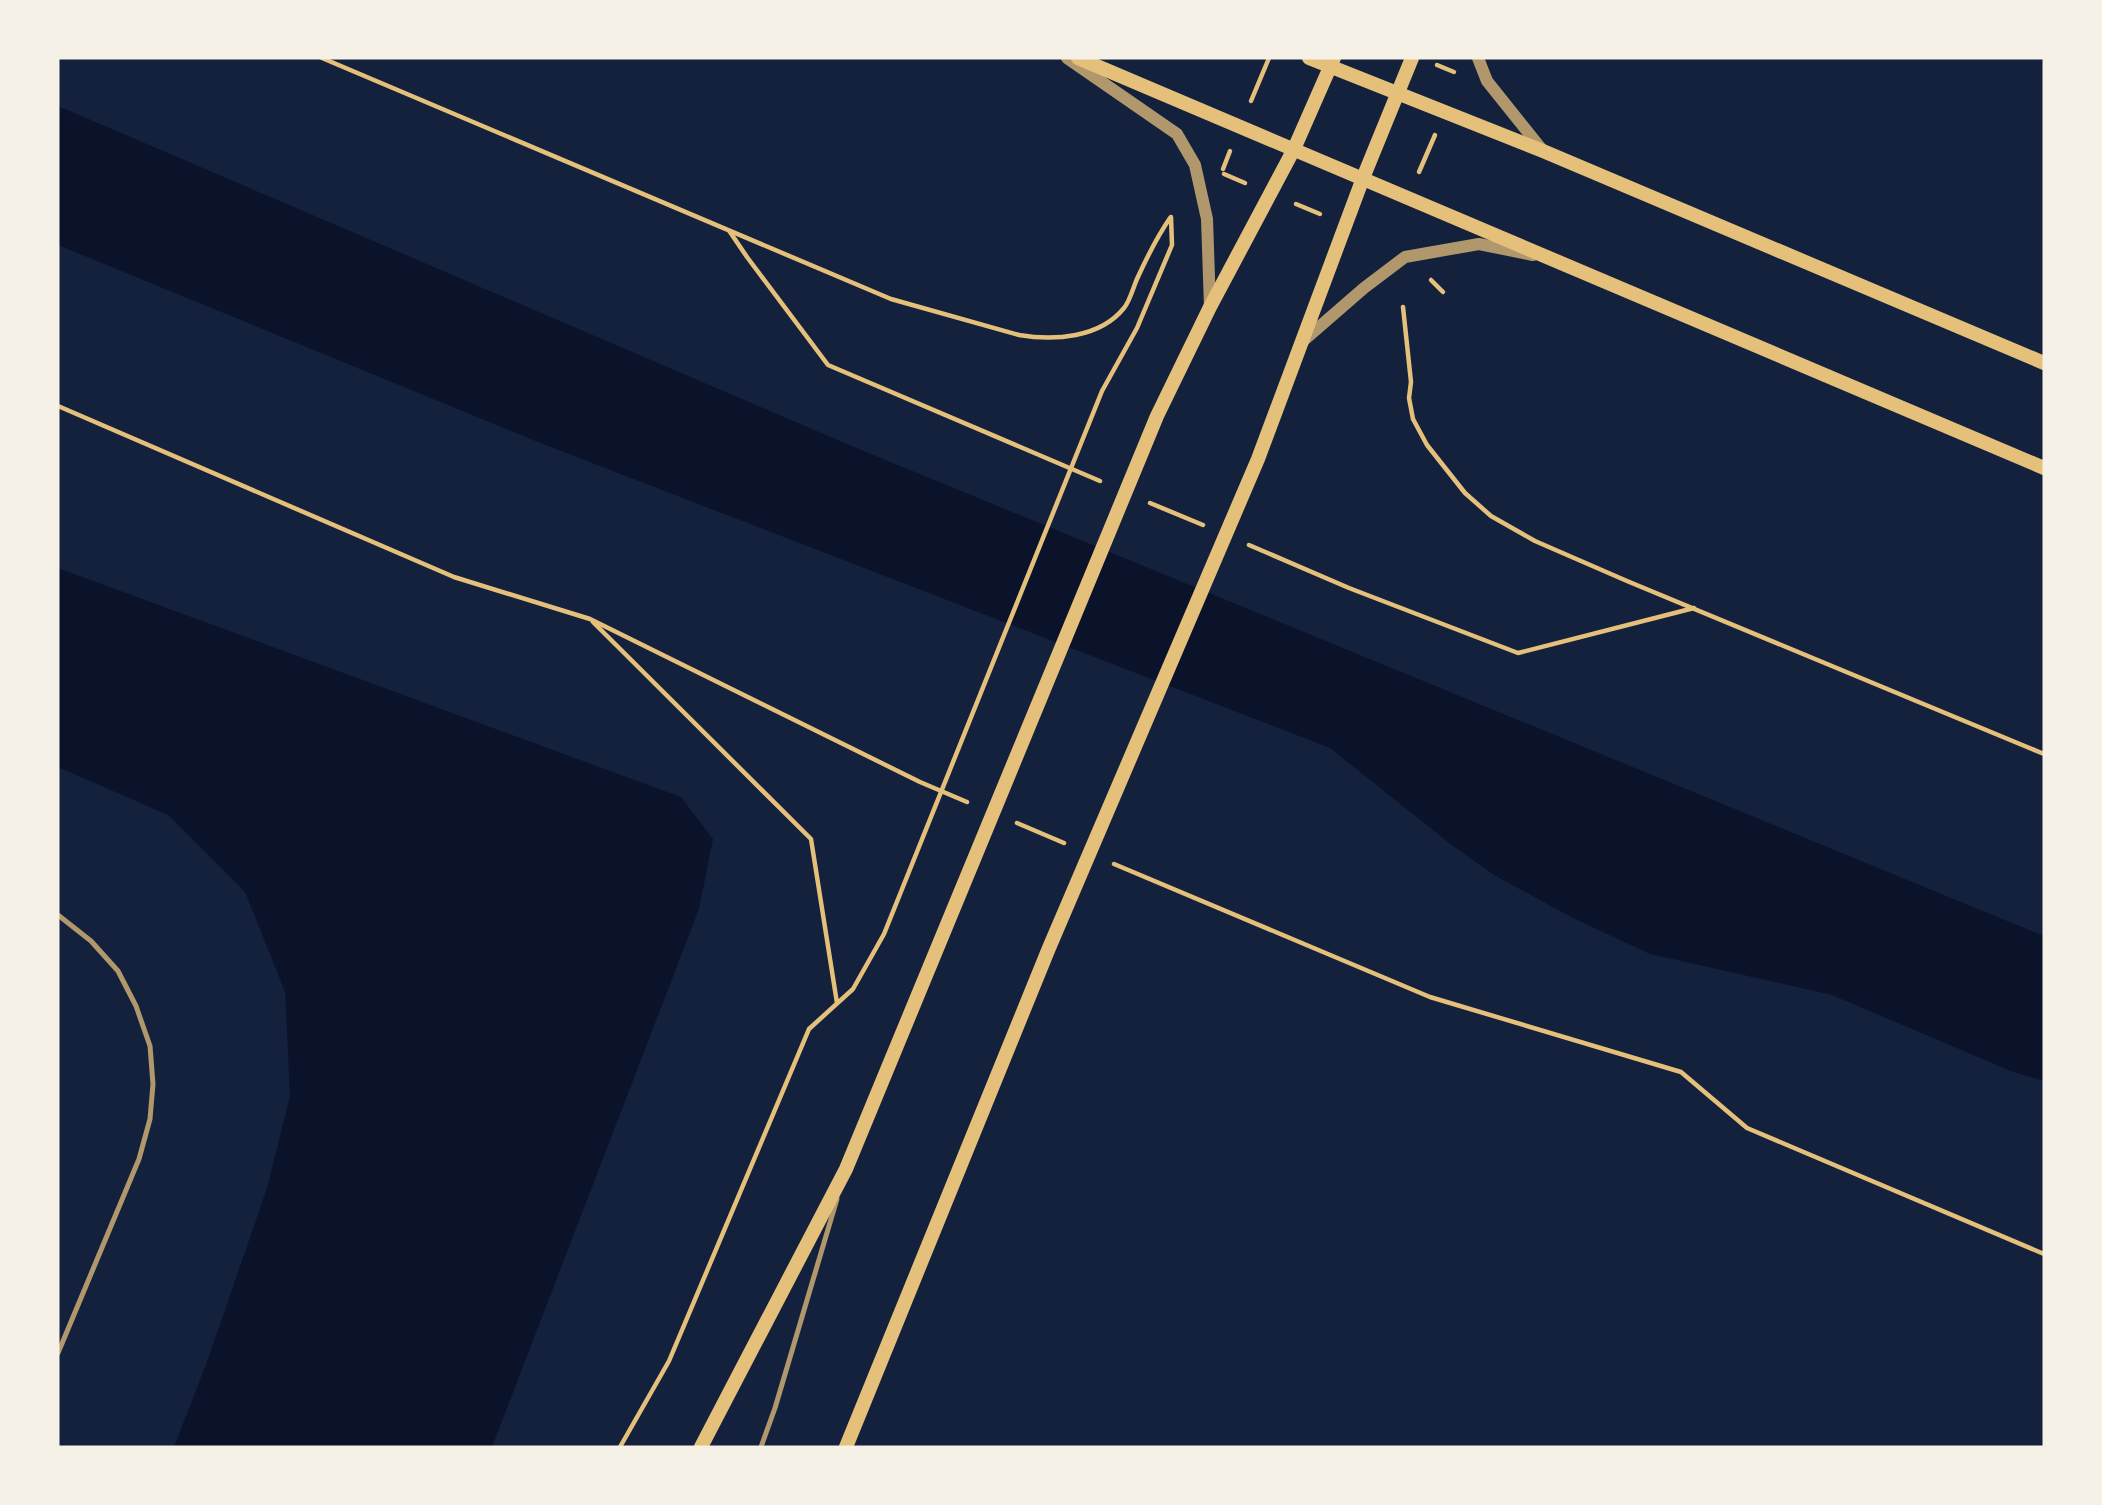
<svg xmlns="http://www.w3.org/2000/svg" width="2102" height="1505" font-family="'Titillium Web',sans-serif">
  <rect width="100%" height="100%" fill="#14213d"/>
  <g fill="#0b132b">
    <path d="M 58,106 L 854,447 L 2044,936 L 2044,1081 L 2013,1072 L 1832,995 L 1650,954 L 1573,918 L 1494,875 L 1453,846 L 1330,748 L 543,444 L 58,245 Z"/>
    <path d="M 58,568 L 681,797 L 713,839 L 699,909 L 492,1447 L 174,1447 L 208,1359 L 267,1188 L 290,1096 L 285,992 L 245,892 L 168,815 L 58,767 Z"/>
  </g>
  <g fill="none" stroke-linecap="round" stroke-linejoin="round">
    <g stroke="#e5c07b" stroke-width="4.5">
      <path d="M 322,58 L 891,299 L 1019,335 C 1054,341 1100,338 1124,308 C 1130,301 1133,288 1137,279 C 1147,257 1157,237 1170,218"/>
      <path d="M 1437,65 L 1454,72"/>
      <path d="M 1251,101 L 1269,58"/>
      <path d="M 1223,169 L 1230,151"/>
      <path d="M 1419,172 L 1435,135"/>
      <path d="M 1224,174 L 1245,183"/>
      <path d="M 1296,204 L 1320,214"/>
      <path d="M 730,232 L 747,257 L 828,365 L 1100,481"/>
      <path d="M 1431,280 L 1443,292"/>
      <path d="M 1403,307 L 1411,382 L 1409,398 L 1413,419 L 1427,445 L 1465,493 L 1491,516 L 1535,541 L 1627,581 L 2044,754"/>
      <path d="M 58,406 L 454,577 L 590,619 L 920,782 L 967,802"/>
      <path d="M 1150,503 L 1203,525"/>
      <path d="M 1249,545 L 1349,588 L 1518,653 L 1694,608"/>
      <path d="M 593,622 L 811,839 L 837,1003"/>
      <path d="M 1017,823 L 1064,843"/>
      <path d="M 1114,864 L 1430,997 L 1681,1072 L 1747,1128 L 2044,1254"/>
      <path d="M 620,1447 L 669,1361 L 809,1029 L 853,989 L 884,934 L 1102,391 L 1137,328 L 1172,245 L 1171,217"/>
    </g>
    <g stroke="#b1986c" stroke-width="5">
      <path d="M 58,915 L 91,941 L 118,971 L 136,1006 L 150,1046 L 153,1084 L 150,1119 L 139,1159 L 58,1353"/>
      <path d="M 761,1447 L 775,1408 L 837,1199"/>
    </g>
    <g stroke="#b1986c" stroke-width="12">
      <path d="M 1067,58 L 1177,134 L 1195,165 L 1207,219 L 1210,307"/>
      <path d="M 1478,58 L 1487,81 L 1543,151"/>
      <path d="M 1303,341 L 1364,288 L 1405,257 L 1479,244 L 1533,255"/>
    </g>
    <g stroke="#e5c07b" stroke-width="14">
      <path d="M 1078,58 L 2044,468"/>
      <path d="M 1309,58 L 1543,151 L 2044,363"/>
      <path d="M 701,1447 L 846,1169 L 1157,416 L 1210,307 L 1294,149 L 1334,58"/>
      <path d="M 846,1447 L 1049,948 L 1258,459 L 1363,178 L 1412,58"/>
    </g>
  </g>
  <rect width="2102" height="1505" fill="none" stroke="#f6f1e7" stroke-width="119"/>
</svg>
